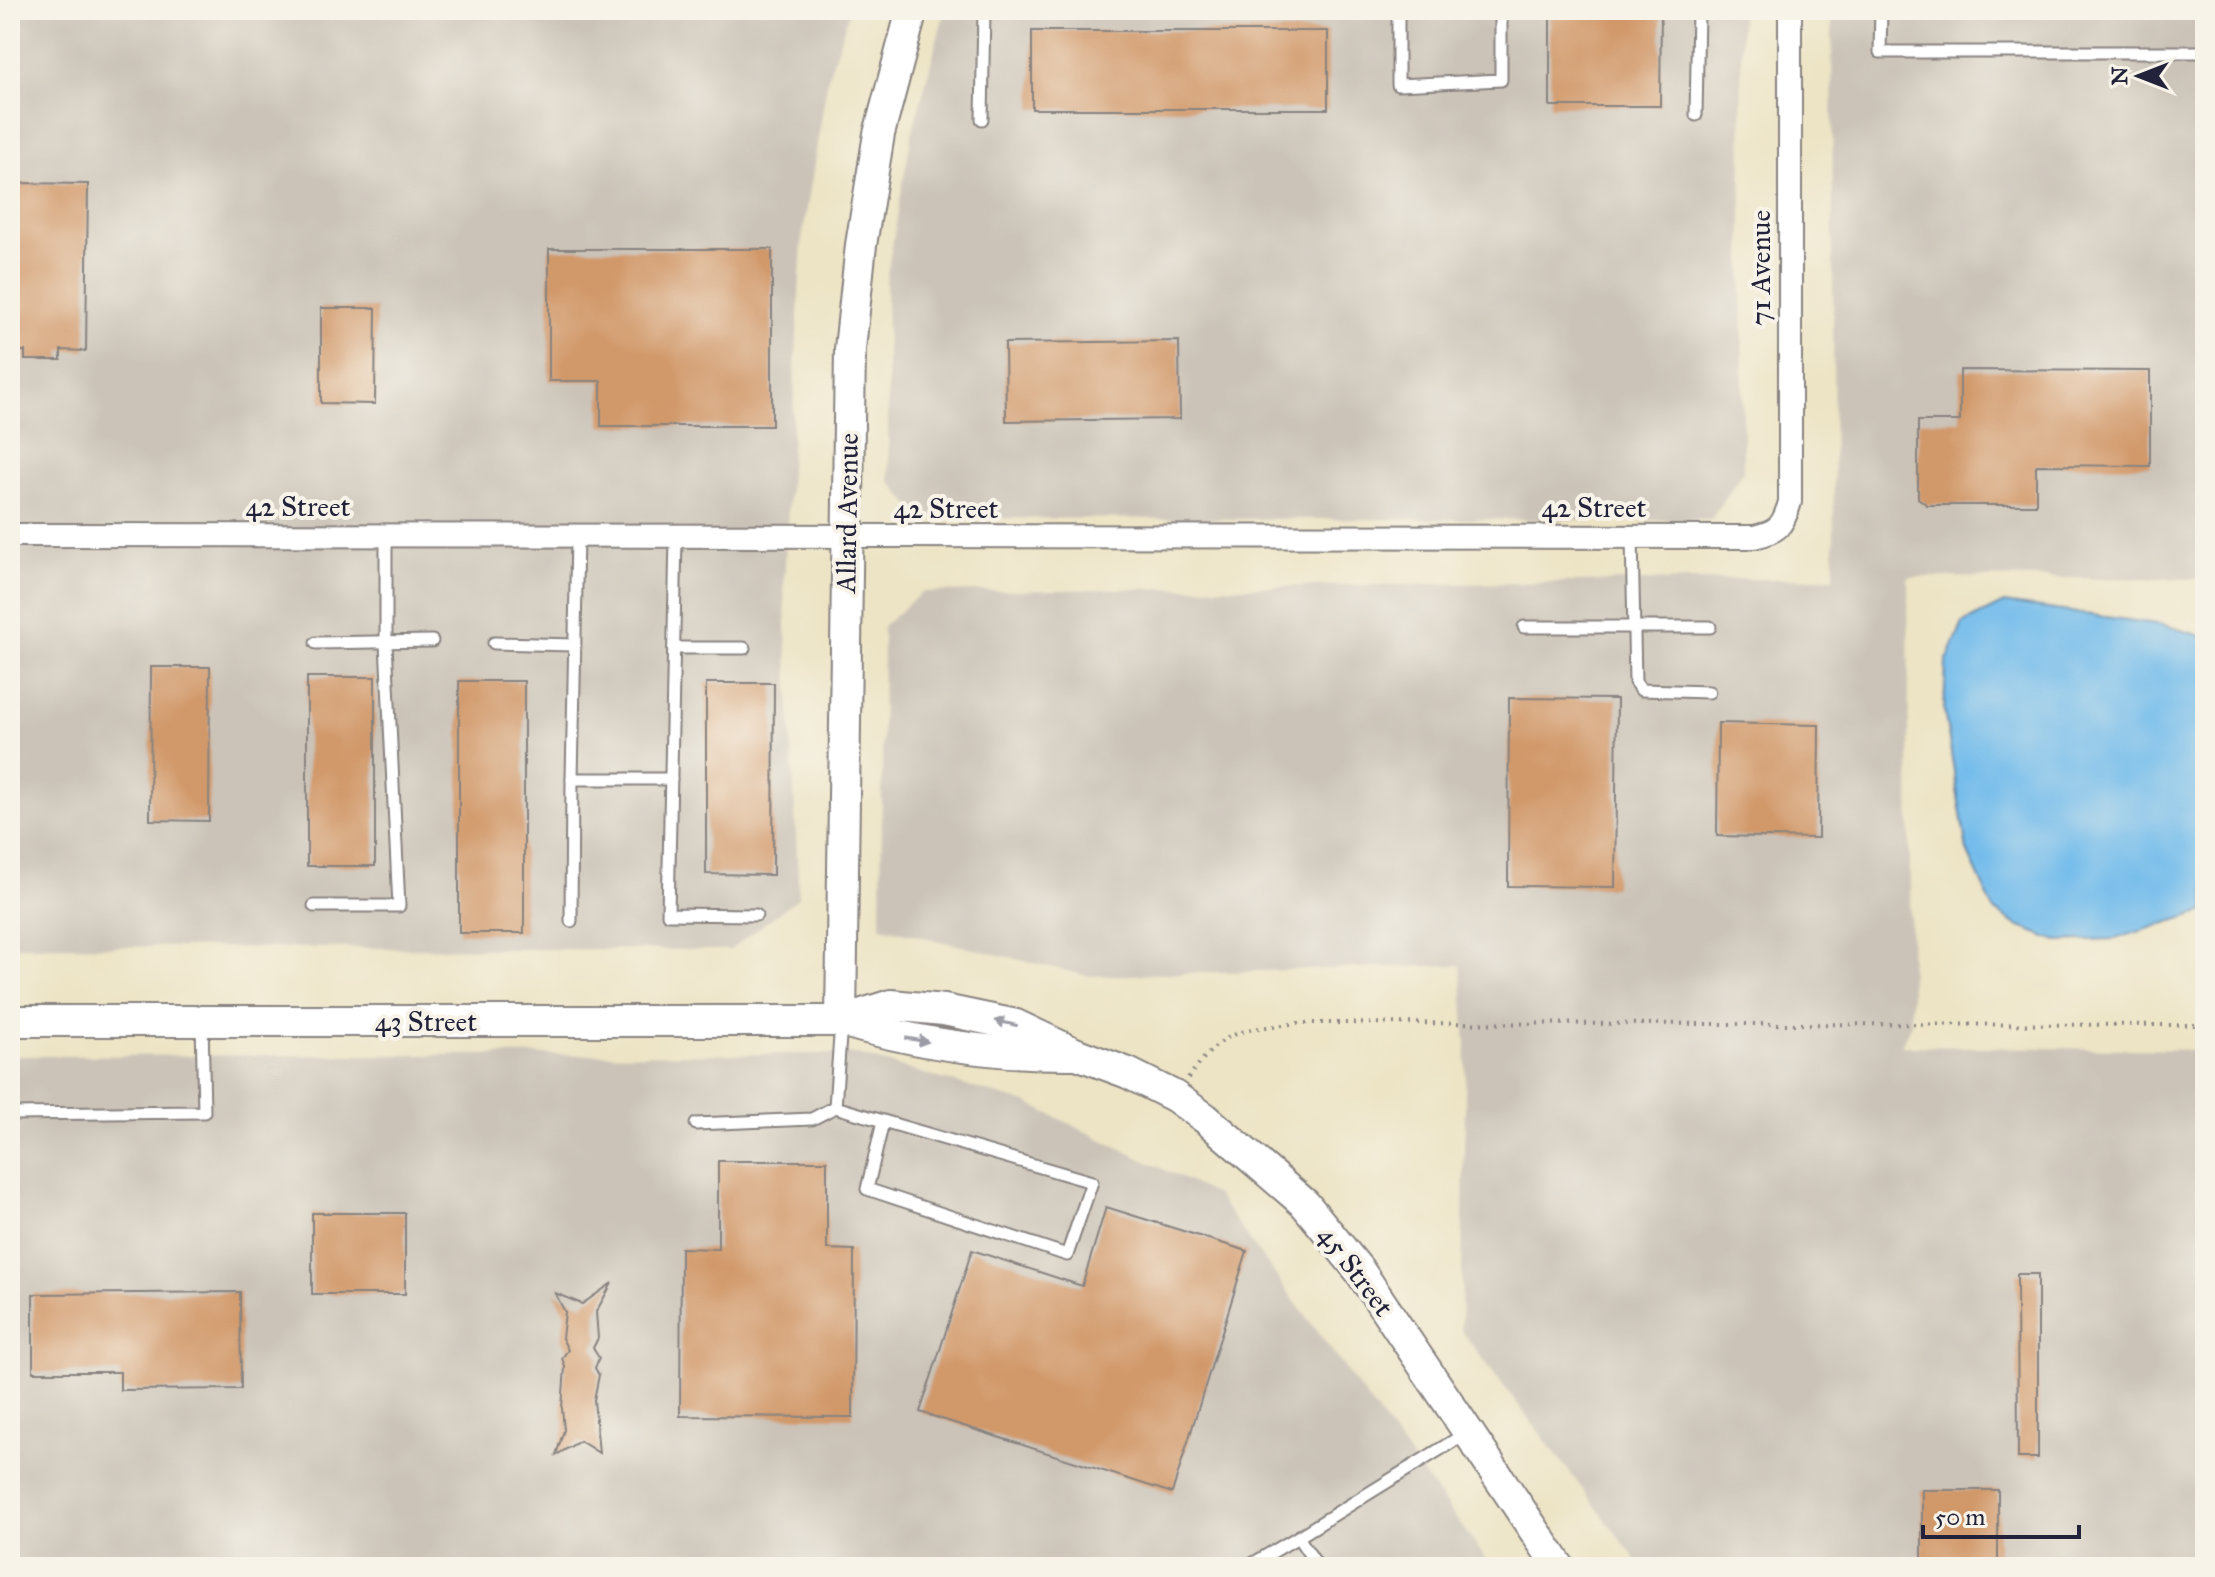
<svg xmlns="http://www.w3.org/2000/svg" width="2215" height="1577" font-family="'IM FELL Great Primer',serif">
  <rect width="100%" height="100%" fill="#f7f3e8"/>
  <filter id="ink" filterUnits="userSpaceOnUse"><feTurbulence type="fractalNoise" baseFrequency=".0125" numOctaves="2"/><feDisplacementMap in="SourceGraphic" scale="16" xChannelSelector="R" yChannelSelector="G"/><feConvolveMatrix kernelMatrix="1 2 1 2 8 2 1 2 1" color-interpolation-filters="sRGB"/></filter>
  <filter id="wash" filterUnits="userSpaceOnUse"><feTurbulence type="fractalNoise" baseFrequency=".006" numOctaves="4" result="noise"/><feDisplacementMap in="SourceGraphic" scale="32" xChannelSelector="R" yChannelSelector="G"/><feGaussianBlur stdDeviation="1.8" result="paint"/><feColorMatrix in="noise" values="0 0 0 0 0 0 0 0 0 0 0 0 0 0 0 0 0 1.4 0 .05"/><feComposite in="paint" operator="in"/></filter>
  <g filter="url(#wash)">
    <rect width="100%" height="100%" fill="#ede4c5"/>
    <g fill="#cbc3b8">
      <path d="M 10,10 L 850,10 L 828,77 L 802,239 L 784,584 L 799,897 L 730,950 L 10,946 Z"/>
      <path d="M 945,10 L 1741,10 L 1743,471 L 1711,520 L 921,518 L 889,480 L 886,280 L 911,138 Z"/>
      <path d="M 1832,10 L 2205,10 L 2205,579 L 1908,577 L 1911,1025 L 1901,1046 L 2205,1050 L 2205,1567 L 1642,1567 L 1461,1330 L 1466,1045 L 1461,965 L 1088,976 L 881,927 L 883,626 L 922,592 L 1834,578 Z"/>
      <path d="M 854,1054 L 1027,1103 L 1216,1195 L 1492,1567 L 10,1567 L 10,1056 Z"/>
    </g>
    <path fill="#73bceb" stroke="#4a6f93" stroke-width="2" d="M 2004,603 L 2164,625 L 2205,637 L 2205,911 L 2115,939 L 2057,941 L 2020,927 L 1994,910 L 1967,851 L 1944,710 L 1946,663 L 1963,623 Z"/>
    <g id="blocks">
      <g fill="#d1996a">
        <path d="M 1550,11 L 1661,11 L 1660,106 L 1550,106 Z"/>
        <rect x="1032" y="31" width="296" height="78"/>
        <path d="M 18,183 L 88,184 L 86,351 L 61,350 L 61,360 L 25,360 L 25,351 L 15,351 Z"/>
        <path d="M 549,249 L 772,249 L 772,426 L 601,426 L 601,381 L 549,381 Z"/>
        <path d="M 321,308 L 376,308 L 375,404 L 321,403 Z"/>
        <path d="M 1179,341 L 1180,419 L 1006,421 L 1005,343 Z"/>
        <path d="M 1960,370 L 2150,371 L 2150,466 L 2036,465 L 2036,505 L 1927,505 L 1918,498 L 1918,421 L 1960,421 Z"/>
        <path d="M 151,667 L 210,667 L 209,821 L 150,820 Z"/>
        <rect x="307" y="677" width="68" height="189"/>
        <rect x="459" y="681" width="65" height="252"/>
        <path d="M 706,683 L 774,683 L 773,875 L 706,874 Z"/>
        <path d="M 1509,698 L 1617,699 L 1615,887 L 1508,886 Z"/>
        <path d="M 1718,723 L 1819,725 L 1818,838 L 1717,836 Z"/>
        <path d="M 718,1161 L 827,1161 L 827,1249 L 854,1250 L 853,1417 L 680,1416 L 681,1248 L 718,1249 Z"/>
        <path d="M 1106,1207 L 1247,1251 L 1172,1493 L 920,1412 L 972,1250 L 1082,1286 Z"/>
        <rect x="312" y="1213" width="93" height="81"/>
        <path d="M 2017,1274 L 2038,1274 L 2038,1458 L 2018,1458 Z"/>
        <path d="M 612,1283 L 596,1312 L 598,1338 L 593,1348 L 599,1358 L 595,1368 L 599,1375 L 594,1400 L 599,1453 L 580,1441 L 556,1455 L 564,1430 L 562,1408 L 565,1367 L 562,1358 L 568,1350 L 562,1338 L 565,1312 L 555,1293 L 582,1304 Z"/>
        <path d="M 240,1292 L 241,1389 L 120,1390 L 120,1372 L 33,1372 L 33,1294 Z"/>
        <rect x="1922" y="1490" width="76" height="77"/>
      </g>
    </g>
  </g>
  <g filter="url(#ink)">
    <use href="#blocks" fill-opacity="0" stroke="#888380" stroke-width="2"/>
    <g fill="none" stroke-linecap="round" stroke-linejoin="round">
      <defs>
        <g id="lane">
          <path d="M 1398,10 L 1398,85 L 1501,80 L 1501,10"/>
          <path d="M 1881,10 L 1880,52 L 2205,52"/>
          <path d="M 1696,115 L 1698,10"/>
          <path d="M 982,119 L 984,10"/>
          <path d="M 676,537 L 668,914 L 756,915"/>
          <path d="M 1632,537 L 1635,682 L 1641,690 L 1709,692"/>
          <path d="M 1524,627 L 1710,627"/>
          <path d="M 316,643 L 432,641"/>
          <path d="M 494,643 L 573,645"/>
          <path d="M 674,648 L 744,648"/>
          <path d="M 572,779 L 577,537"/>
          <path d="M 314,906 L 399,906 L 386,643 L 386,536"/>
          <path d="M 571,921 L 572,779 L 671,779"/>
          <path d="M 841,1022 L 835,1107 L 1092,1182 L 1067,1255 L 867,1189 L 883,1122"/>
          <path d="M 10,1114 L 204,1112 L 202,1022"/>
          <path d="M 696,1124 L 812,1119 L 835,1107"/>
          <path d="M 1247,1567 L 1298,1537"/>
          <path d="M 1318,1567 L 1298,1537 L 1468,1432"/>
        </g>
        <path id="street" d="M 10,535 L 1754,537 C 1778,532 1783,526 1790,502 L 1790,10"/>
        <g id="secondary">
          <path d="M 10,1021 L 841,1021 C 919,1044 996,1055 1077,1054"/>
          <path d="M 841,1021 L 850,349 L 861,245 L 879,134 L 912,10"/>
          <path d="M 841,1021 L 891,1005 L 944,1010 L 1016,1025 L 1077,1054 L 1128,1073 L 1174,1096 L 1205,1118 L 1305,1204 L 1359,1270 L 1559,1567"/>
        </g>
      </defs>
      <use href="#lane" stroke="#888380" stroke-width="15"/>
      <use href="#street" stroke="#888380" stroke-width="26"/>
      <use href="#secondary" stroke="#888380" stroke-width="34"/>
      <path stroke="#888380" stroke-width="4" stroke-dasharray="2 6" stroke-linecap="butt" d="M 1188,1078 C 1225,1028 1238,1031 1298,1023 L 2205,1025"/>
      <use href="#lane" stroke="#fff" stroke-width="11"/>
      <use href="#street" stroke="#fff" stroke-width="22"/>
      <use href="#secondary" stroke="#fff" stroke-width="30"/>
    </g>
    <defs><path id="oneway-solid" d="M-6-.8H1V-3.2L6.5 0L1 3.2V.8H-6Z" transform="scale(2)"/></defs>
    <g fill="#9c9ca7">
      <use href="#oneway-solid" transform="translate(1006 1023) rotate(-167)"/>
      <use href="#oneway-solid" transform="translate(917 1040) rotate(10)"/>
    </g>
  </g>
  <g text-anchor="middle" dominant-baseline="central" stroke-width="8" stroke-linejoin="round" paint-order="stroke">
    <g font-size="28" fill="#22223b" stroke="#f7f3e8">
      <text transform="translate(1760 268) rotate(-90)">71 Avenue</text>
      <text x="298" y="506">42 Street</text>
      <text x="1594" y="507">42 Street</text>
      <text x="946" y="508">42 Street</text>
      <text transform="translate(847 513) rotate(-89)">Allard Avenue</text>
      <text x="426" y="1021">43 Street</text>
      <text transform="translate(1356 1271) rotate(53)">45 Street</text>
    </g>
  </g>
  <rect width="2215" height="1577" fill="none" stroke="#f7f3e8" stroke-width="40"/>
  <g transform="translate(2139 76) rotate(270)" stroke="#f7f3e8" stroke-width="6" paint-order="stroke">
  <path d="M0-6L14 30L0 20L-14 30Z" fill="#22223b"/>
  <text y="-12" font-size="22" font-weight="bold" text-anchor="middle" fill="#22223b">N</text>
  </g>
  <path d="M1923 1525v12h156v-12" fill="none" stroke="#22223b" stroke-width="4"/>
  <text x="1935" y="1525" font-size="24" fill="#22223b" stroke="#f7f3e8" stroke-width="6" paint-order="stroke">50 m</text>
</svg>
